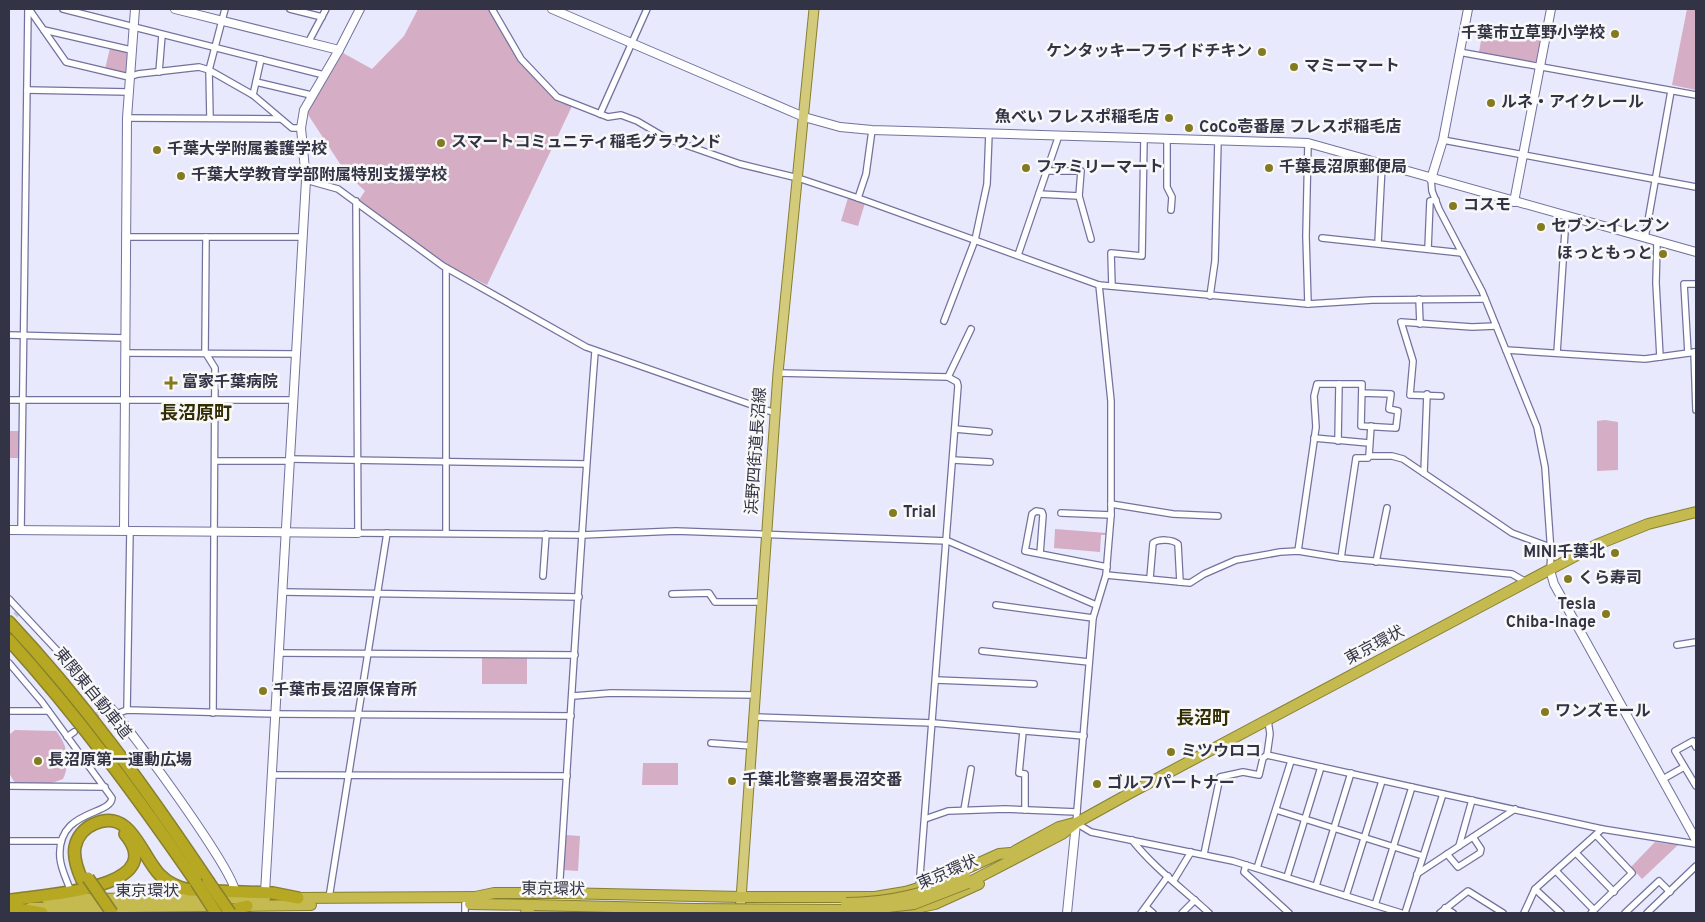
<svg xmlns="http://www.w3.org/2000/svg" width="1705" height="922" font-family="Overpass,'Noto Sans JP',sans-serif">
  <rect width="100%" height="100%" fill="#e8e9fc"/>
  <g fill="#d5adc4">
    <path d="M 418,9 L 489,9 L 521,63 L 558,102 L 572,106 L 487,285 L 450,267 L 359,200 L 365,191 L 346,173 L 307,113 L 343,53 L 372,69 L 404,36 Z"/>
    <path d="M 1687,9 L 1696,9 L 1696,90 L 1672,85 Z"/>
    <path d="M 1483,30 L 1541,41 L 1538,60 L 1535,62 L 1479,52 Z"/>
    <path d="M 110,48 L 126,52 L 127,54 L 126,72 L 123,73 L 105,69 Z"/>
    <path d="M 848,198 L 865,203 L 858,226 L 841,221 Z"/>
    <path d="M 1605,420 L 1618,422 L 1618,470 L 1597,471 L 1597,421 Z"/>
    <rect x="9" y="431" width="11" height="27"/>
    <path d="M 1055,529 L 1107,533 L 1107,535 L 1101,535 L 1100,552 L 1054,548 Z"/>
    <rect x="482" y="657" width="45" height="27"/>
    <path d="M 15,730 L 56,731 C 67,744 71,762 63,779 L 52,783 L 15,783 L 9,773 L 9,735 Z"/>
    <path d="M 643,763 L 678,763 L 678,785 L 642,785 Z"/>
    <path d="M 566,835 L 580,836 L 578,871 L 563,870 Z"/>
    <path d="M 1655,842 L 1678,845 L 1642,879 L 1631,867 Z"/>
  </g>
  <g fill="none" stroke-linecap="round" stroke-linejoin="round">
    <g stroke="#c4c5d8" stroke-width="5.5" stroke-dasharray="5.5 3" stroke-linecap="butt">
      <path d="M 9,621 L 20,611"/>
      <path d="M 74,732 L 102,711"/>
    </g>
    <defs>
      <g id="minor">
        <path d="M 29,9 L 66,62 L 129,77 L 138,74 L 199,67 L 209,70 L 253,95 L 292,128 L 301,128"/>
        <path d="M 63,9 L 324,75"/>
        <path d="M 290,9 L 322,17"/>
        <path d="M 492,9 L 521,59 L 557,97 L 608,117 L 621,115 L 637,121 L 666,138 L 740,164 L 798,178 L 858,198 L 1099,285 L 1308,304 L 1372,300 L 1485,299"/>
        <path d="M 44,30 L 131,50"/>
        <path d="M 309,41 L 326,9"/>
        <path d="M 1459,52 L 1696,95"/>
        <path d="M 159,72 L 162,35"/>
        <path d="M 256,82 L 311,95"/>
        <path d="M 27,90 L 128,92"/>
        <path d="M 253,95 L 261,59"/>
        <path d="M 600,114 L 647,9"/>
        <path d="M 127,118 L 280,119"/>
        <path d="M 210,118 L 209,70 L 225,9"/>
        <path d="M 1167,139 L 1167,187 L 1172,197 L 1171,210"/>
        <path d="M 1443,140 L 1696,187"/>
        <path d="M 1308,143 L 1306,236 L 1308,304"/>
        <path d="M 1047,171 L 1081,171 L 1079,196 L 1091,239"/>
        <path d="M 1431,179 L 1432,191 L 1439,209 L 1482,291 L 1537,427 L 1545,467 L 1551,553 L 1550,570"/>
        <path d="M 306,180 L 338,189 L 443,266 L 586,347 L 775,413"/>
        <path d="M 1039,194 L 1079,196"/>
        <path d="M 858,198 L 866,174 L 872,130"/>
        <path d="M 356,201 L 358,533 L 582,535 L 676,531 L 948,541 L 1096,605"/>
        <path d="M 126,237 L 302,237"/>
        <path d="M 206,237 L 205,352 L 215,368 L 213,713"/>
        <path d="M 1322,238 L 1462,253"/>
        <path d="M 1645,238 L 1671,91"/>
        <path d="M 1657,242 L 1656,283 L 1660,357"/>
        <path d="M 1378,243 L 1382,165"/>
        <path d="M 1428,249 L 1430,201 L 1436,200"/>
        <path d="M 1018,255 L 1059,135"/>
        <path d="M 1099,285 L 1111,401 L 1111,515 L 1106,575 L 1093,618 L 1076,823 L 1091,832 L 1233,861 L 1401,913"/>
        <path d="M 1112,286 L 1111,253 L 1142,256 L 1144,138"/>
        <path d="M 1210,296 L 1215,261 L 1218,140"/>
        <path d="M 1419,299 L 1420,324"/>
        <path d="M 944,321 L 975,240 L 987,184 L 989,133"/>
        <path d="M 9,335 L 125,338"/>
        <path d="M 1506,350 L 1645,359 L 1696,352"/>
        <path d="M 1694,352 L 1696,410"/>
        <path d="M 125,353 L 296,354"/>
        <path d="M 1557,353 L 1566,216"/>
        <path d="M 1688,353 L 1684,284 L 1696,284"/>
        <path d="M 778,373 L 948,377 L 971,329"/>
        <path d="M 1441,396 L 1410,395 L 1413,361 L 1401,322 L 1472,327 L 1496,326"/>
        <path d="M 9,400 L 294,400"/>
        <path d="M 955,429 L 989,432"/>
        <path d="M 1314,438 L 1369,443"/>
        <path d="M 1338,441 L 1339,384"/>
        <path d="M 1369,456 L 1371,426"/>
        <path d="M 291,459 L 586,464"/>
        <path d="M 953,460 L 990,462"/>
        <path d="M 215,461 L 290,461"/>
        <path d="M 1424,473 L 1427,394"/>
        <path d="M 1111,504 L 1173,514 L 1218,516"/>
        <path d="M 1061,513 L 1111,515"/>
        <path d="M 21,530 L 28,9"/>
        <path d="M 446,533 L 446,268"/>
        <path d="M 1298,551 L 1316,427 L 1314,396 L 1317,384 L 1362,384 L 1361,426 L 1396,428 L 1398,411 L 1389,409 L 1391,394 L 1362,393"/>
        <path d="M 1040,554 L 1043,515 L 1042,512 L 1036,511 L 1032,514 L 1025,551 L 1107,567"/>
        <path d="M 1341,558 L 1356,458 L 1368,458 L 1369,456 L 1392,456 L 1403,459 L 1512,533 L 1550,547"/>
        <path d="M 1376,562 L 1387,508"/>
        <path d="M 1106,575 L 1190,583 L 1204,574 L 1236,560 L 1280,552 L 1298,551 L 1341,558 L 1512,574 L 1526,582"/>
        <path d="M 543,576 L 546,534"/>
        <path d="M 1150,578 L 1153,543 C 1159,539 1172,539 1178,544 L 1180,582"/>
        <path d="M 284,592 L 579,597"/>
        <path d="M 672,594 L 709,593 L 715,602 L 762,602"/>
        <path d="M 9,599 L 109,706 L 102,711"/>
        <path d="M 996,605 L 1093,618"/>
        <path d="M 1677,645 L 1696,642"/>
        <path d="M 982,651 L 1089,662"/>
        <path d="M 280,653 L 575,655"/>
        <path d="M 9,663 L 42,702 L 112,798 C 111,816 56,809 60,858 C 61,870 67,880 71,892"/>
        <path d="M 936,680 L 1034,684"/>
        <path d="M 573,696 L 611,693 L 756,695"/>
        <path d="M 127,710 L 130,531"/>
        <path d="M 9,711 L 48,711"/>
        <path d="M 116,714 L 127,710 L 277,714 L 571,716"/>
        <path d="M 754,717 L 933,723 L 1084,736"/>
        <path d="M 1023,732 L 1019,773 L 1025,774 L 1025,810"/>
        <path d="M 67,737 L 74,732"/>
        <path d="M 711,743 L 752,746"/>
        <path d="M 1696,747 L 1693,741 L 1675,751 L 1696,786"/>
        <path d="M 1267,755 L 1602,829 L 1696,844"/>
        <path d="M 273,775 L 567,776"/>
        <path d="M 1663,779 L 1684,767"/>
        <path d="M 9,786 L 105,787"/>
        <path d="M 964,810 L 971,769"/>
        <path d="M 1276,810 L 1423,856"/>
        <path d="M 925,819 L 948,811 L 1005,809 L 1077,812"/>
        <path d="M 1132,840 C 1154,868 1183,889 1209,913"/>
        <path d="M 9,841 L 61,841"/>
        <path d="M 1459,846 L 1472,800"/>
        <path d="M 1576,853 L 1614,892"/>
        <path d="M 1204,854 L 1220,777 L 1243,772 L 1259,775 L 1263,758 L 1267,755 L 1270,734 L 1268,720"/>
        <path d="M 1447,854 L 1458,867 L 1480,853 L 1481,849 L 1473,837"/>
        <path d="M 1246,865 L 1244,872 L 1289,913"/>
        <path d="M 1257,868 L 1291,761"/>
        <path d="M 1556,871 L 1594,910"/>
        <path d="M 1417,874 L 1515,809"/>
        <path d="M 1287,877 L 1321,767"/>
        <path d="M 1174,880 L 1191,852"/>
        <path d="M 1316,886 L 1351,773"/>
        <path d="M 919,888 L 958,386 L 957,382 L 948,377"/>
        <path d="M 1535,889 L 1561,913"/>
        <path d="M 559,893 C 571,712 581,532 595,352"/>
        <path d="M 1346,896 L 1382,781"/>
        <path d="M 329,898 L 387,533"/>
        <path d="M 465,904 L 465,913"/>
        <path d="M 1375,905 L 1412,787"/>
        <path d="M 1146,907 L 1153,913"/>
        <path d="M 1445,908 L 1453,913"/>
        <path d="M 1141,913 L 1168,876"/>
        <path d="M 1182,913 L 1195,900"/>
        <path d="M 1405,913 L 1443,794"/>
        <path d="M 1440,913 L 1468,891 L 1503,913"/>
        <path d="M 1524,913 L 1535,889 L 1602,829"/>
        <path d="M 1591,913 L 1632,873 L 1596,835"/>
        <path d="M 1625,913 L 1659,881 L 1670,892"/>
        <path d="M 1647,913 L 1696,866"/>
      </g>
      <g id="tertiary">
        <path d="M 175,9 L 339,50"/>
        <path d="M 552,9 L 804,117 L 840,127 L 872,130 L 1308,143 L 1696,252"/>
        <path d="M 1431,179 L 1443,140 L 1468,9"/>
        <path d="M 1514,202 L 1551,9"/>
        <path d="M 9,530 L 358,533"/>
        <path d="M 124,530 L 127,118 L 135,9"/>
        <path d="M 1550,570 L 1554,584 L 1696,840"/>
        <path d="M 109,706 C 128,726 236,873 235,892"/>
        <path d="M 265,893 L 306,180 L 301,128 L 304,110 L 339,50 L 360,9"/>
        <path d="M 1067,913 L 1076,823"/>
      </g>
      <path id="primary" d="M 740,913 L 778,373 L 814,9"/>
      <g id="trunk">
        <path d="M 1015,851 L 1059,827 L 1074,823"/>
        <path d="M 968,883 L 1062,834 L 1076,823 L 1132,792 L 1596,545 L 1648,524 L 1696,512"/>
        <path d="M 475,897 L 494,893 L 559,893 L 741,897 L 875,897 L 905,892 L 932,884 L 999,854 L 1010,853"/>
        <path d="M 290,898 L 480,897"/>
        <path d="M 47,899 L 265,898"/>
        <path d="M 470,904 L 534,905"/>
        <path d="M 240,906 L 311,905"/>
        <path d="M 30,908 L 218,906"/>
        <path d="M 526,910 L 649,913"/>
        <path d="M 893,913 L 935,904 L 979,884"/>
      </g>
      <g id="motorway">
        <path d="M 9,622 C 84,702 147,790 208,881"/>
        <path d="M 9,640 C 78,716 138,798 196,882"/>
        <path d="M 82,880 C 77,869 73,858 75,847 C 77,837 84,828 94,824 C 131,807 141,856 160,875 C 168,883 179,888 190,890 L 273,893 L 298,898"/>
        <path d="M 11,900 C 38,895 172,890 125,834"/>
        <path d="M 12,908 L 42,913"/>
        <path d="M 220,912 L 247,906"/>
      </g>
    </defs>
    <use href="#minor" stroke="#72739d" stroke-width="8"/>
    <use href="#tertiary" stroke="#72739d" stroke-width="10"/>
    <use href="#primary" stroke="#887f2f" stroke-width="11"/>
    <use href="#trunk" stroke="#887f2f" stroke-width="12"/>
    <use href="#motorway" stroke="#887f2f" stroke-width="14"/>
    <use href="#minor" stroke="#fff" stroke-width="5.5"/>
    <use href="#tertiary" stroke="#fff" stroke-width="8"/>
    <use href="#primary" stroke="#d3cb7b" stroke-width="9"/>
    <use href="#trunk" stroke="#c4ba4f" stroke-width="10"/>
    <use href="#motorway" stroke="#b6a823" stroke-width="11"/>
    <defs>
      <g id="trunk-bridge">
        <path d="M 846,903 C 888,903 927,894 965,876"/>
        <path d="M 534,905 L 694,909 L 862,910 L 914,904 L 968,883"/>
      </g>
      <g id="motorway-bridge">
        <path d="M 88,878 L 112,913"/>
        <path d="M 208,881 L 230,913"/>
        <path d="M 196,882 L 216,913"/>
      </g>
    </defs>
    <use href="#trunk-bridge" stroke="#887f2f" stroke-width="12" stroke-linecap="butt"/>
    <use href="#motorway-bridge" stroke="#887f2f" stroke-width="14" stroke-linecap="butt"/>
    <use href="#trunk-bridge" stroke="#c4ba4f" stroke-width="10"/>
    <use href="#motorway-bridge" stroke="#b6a823" stroke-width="11"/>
  </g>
  <g fill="#847b20" stroke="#f8f8f8" stroke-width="2">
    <circle cx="1615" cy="34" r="5"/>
    <circle cx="1262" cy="52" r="5"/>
    <circle cx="1294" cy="67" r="5"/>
    <circle cx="1491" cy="103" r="5"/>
    <circle cx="1169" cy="118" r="5"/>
    <circle cx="1189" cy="128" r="5"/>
    <circle cx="441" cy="143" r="5"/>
    <circle cx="157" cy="150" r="5"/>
    <circle cx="1026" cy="168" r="5"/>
    <circle cx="1269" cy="168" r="5"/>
    <circle cx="181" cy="176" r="5"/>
    <circle cx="1453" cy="206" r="5"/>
    <circle cx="1541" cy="227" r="5"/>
    <circle cx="1663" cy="254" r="5"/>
    <path d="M168.5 375.5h5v5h5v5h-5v5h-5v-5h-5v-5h5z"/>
    <circle cx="893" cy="513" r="5"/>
    <circle cx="1615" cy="553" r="5"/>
    <circle cx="1568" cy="579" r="5"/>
    <circle cx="1606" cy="614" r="5"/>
    <circle cx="263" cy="691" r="5"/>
    <circle cx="1545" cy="712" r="5"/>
    <circle cx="1171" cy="752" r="5"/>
    <circle cx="38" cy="761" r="5"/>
    <circle cx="732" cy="781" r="5"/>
    <circle cx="1097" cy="784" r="5"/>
  </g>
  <g text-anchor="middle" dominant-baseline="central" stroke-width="5" stroke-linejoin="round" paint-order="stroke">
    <g font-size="16" font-weight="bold" fill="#333346" stroke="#f8f8f8" text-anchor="start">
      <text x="1605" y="34" text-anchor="end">千葉市立草野小学校</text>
      <text x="1252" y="52" text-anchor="end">ケンタッキーフライドチキン</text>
      <text x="1304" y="67">マミーマート</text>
      <text x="1501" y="103">ルネ・アイクレール</text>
      <text x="1159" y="118" text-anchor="end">魚べい フレスポ稲毛店</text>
      <text x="1199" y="128">CoCo壱番屋 フレスポ稲毛店</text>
      <text x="451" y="143">スマートコミュニティ稲毛グラウンド</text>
      <text x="167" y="150">千葉大学附属養護学校</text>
      <text x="1036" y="168">ファミリーマート</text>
      <text x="1279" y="168">千葉長沼原郵便局</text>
      <text x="191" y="176">千葉大学教育学部附属特別支援学校</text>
      <text x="1463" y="206">コスモ</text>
      <text x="1551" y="227">セブン-イレブン</text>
      <text x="1653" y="254" text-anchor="end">ほっともっと</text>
      <text x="182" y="383">富家千葉病院</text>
      <text x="903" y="513">Trial</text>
      <text x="1605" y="553" text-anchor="end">MINI千葉北</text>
      <text x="1578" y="579">くら寿司</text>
      <text x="1596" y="605" text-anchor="end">Tesla<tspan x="1596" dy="18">Chiba-Inage</tspan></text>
      <text x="273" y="691">千葉市長沼原保育所</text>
      <text x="1555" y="712">ワンズモール</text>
      <text x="1181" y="752">ミツウロコ</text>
      <text x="48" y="761">長沼原第一運動広場</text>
      <text x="742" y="781">千葉北警察署長沼交番</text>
      <text x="1107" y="784">ゴルフパートナー</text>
    </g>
    <g font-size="16" fill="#333346" stroke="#f8f8f8">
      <text transform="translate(757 451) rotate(-86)">浜野四街道長沼線</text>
      <text transform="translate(1375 646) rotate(-28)">東京環状</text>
      <text transform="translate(92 694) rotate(51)">東関東自動車道</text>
      <text transform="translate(948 873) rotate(-23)">東京環状</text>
      <text transform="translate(553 890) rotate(1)">東京環状</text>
      <text x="147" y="892">東京環状</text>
    </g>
    <g font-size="18" font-weight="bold" fill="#322d02" stroke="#f8f8f8">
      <text x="196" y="414">長沼原町</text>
      <text x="1203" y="719">長沼町</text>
    </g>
  </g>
  <rect width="1705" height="922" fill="none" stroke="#333346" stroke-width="20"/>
</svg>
